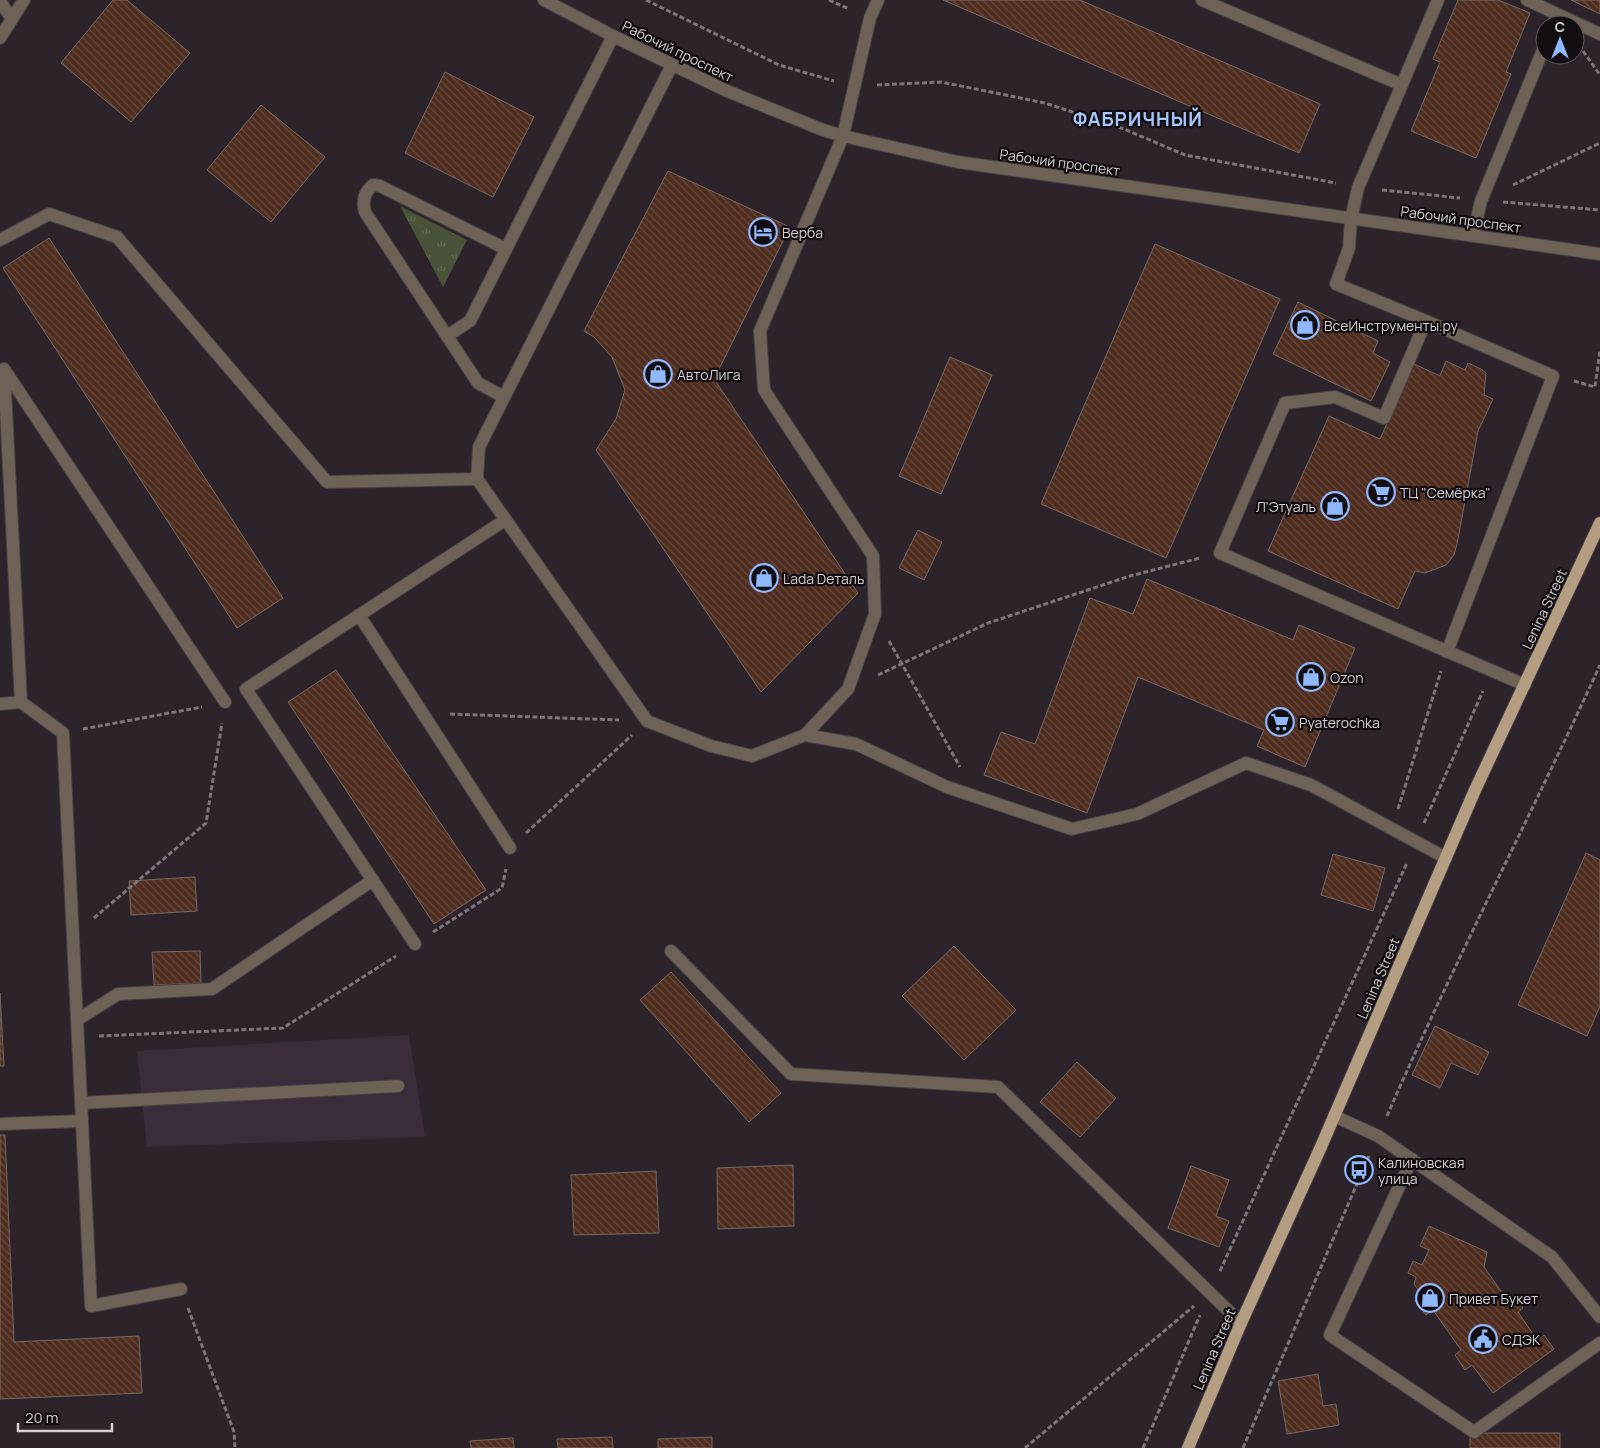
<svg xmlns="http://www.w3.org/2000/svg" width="1600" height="1448" font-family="Manrope,sans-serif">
  <defs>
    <pattern id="park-tufts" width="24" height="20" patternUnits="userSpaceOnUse" patternTransform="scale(1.25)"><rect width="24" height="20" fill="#48533a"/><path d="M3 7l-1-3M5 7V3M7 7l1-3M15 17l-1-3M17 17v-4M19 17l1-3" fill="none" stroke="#626b56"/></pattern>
    <pattern id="building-back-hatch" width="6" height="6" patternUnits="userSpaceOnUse" patternTransform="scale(1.25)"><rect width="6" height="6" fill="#4e2d1f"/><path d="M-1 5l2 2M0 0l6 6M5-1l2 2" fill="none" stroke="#674a3f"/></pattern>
  </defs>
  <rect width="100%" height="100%" fill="#2c232b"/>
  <path fill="#3a2d39" d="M 409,1035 L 425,1137 L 147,1147 L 137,1051 Z"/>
  <path fill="url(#park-tufts)" d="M 400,206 L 467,240 L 443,287 Z"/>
  <g fill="url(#building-back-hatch)" stroke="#766964">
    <path d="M 113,0 L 127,0 L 190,53 L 131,122 L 61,63 Z"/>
    <path d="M 943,0 L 1080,0 L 1320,104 L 1299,153 Z"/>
    <path d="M 1458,0 L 1498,0 L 1530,13 L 1506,72 L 1511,74 L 1476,158 L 1411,131 L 1440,62 L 1433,59 Z"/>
    <path d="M 1571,0 L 1600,0 L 1600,14 Z"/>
    <path d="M 445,72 L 534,117 L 493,197 L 405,153 Z"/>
    <path d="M 261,105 L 325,157 L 271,222 L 207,170 Z"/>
    <path d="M 668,171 L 790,227 L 714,379 L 858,593 L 761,692 L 596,450 L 616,419 L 625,390 L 612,357 L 594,337 L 584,331 Z"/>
    <path d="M 49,238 L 283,598 L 237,628 L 3,268 Z"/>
    <path d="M 1155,244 L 1280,299 L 1166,558 L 1041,504 Z"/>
    <path d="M 1298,302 L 1378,341 L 1373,353 L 1390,362 L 1371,401 L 1273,354 Z"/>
    <path d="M 950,357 L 992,375 L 941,494 L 899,476 Z"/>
    <path d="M 1446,361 L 1465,370 L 1468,363 L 1481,369 L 1486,373 L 1484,395 L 1493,399 L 1478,431 L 1457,544 L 1454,555 L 1446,565 L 1425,573 L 1415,571 L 1398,609 L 1268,551 L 1329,416 L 1380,439 L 1414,364 L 1440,376 Z"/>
    <path d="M 918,530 L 942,542 L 924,580 L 899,568 Z"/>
    <path d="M 1147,579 L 1293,640 L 1299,625 L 1355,648 L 1305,767 L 1257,746 L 1264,730 L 1138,677 L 1087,813 L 984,775 L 1001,732 L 1035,744 L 1090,598 L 1133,614 Z"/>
    <path d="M 336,670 L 486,890 L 434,924 L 288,702 Z"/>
    <path d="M 1586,853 L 1600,860 L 1600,1006 L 1587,1036 L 1518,1005 Z"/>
    <path d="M 1333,854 L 1385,868 L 1373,911 L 1321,895 Z"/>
    <path d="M 195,877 L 197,911 L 131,915 L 129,881 Z"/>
    <path d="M 954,946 L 1016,1010 L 964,1060 L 902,996 Z"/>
    <path d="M 200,951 L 201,983 L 154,985 L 152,952 Z"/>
    <path d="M 671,972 L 781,1093 L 749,1122 L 640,1000 Z"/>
    <path d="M 0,993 L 4,1066 L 0,1066 Z"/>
    <path d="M 1435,1026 L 1489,1052 L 1478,1075 L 1451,1063 L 1440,1088 L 1412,1075 Z"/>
    <path d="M 1077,1062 L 1116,1098 L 1080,1137 L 1040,1102 Z"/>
    <path d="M 0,1135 L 5,1135 L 14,1342 L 139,1336 L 142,1393 L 0,1399 Z"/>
    <path d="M 793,1165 L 794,1226 L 718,1229 L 717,1168 Z"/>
    <path d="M 1191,1166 L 1229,1180 L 1216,1216 L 1229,1221 L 1219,1247 L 1168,1228 Z"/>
    <path d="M 656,1171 L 659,1233 L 574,1235 L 571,1175 Z"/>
    <path d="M 1429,1226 L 1487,1252 L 1484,1267 L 1508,1301 L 1515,1296 L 1523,1308 L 1518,1312 L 1537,1340 L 1544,1335 L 1554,1349 L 1493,1393 L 1472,1365 L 1465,1370 L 1455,1355 L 1461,1350 L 1433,1310 L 1426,1315 L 1415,1300 L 1422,1295 L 1414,1284 L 1416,1277 L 1408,1273 L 1413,1261 L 1422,1265 L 1429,1250 L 1420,1246 Z"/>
    <path d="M 1318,1374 L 1323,1406 L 1336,1404 L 1339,1425 L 1287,1434 L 1278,1381 Z"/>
    <rect x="1470" y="1433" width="90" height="15"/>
    <path d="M 612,1437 L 613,1448 L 558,1448 L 557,1439 Z"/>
    <path d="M 712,1437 L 712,1448 L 658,1448 L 658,1439 Z"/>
    <path d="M 513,1438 L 514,1448 L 471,1448 L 470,1441 Z"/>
  </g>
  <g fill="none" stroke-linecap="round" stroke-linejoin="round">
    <defs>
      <g id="minor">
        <path d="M 544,0 L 613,36 L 727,91 L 823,130 L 843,136 L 958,162 L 1600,254"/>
        <path d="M 1202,0 L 1402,85"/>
        <path d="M 1438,0 L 1358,188 L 1351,219 L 1349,248 L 1336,284 L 1426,321 L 1384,418 L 1335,397 L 1285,403 L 1220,553 L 1525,685"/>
        <path d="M 1527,0 L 1600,34"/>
        <path d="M 0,1 L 12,19"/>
        <path d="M 0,38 L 24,0"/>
        <path d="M 672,65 L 479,447 L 477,479 L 647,721 L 711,746 L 752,756 L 805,735 L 856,744 L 947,787 L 1072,829 L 1137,814 L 1246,763 L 1311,785 L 1446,858"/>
        <path d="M 1473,235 L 1481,201 L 1545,45"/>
        <path d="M 0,240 L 49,214 L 117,237 L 327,482 L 477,479"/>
        <path d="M 1426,321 L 1553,376 L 1447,652"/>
        <path d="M 447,336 L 365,212 C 362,201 364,192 373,185 L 380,186 L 506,249"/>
        <path d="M 4,369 L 225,702"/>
        <path d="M 4,370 L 21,702 L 63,733 L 91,1306 L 181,1289"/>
        <path d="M 504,397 L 478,383 L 447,336 L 470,321 L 613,36"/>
        <path d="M 359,615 L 510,848"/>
        <path d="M 0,704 L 21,702"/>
        <path d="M 805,735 L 848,689 L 875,614 L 873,556 L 764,390 L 760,331 L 843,136 L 870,18 L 878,0"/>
        <path d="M 415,944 L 246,689 L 505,520"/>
        <path d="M 671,951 L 791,1074 L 998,1087 L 1241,1323"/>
        <path d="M 77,1020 L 118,994 L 212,989 L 373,880"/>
        <path d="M 81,1103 L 398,1086"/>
        <path d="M 1334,1116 L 1378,1136 L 1552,1257 L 1600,1317"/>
        <path d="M 0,1124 L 82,1121"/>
        <path d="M 1412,1159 L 1330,1335 L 1474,1432 L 1600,1343"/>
      </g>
      <path id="major" d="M 1188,1448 L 1241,1323 L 1320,1149 L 1475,790 L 1600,523"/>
    </defs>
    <use href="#minor" stroke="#473f46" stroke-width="14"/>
    <use href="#major" stroke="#473f46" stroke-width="14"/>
    <g stroke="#7d757c" stroke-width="3" stroke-dasharray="5 2.5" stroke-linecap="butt">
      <path d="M 646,0 L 779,65 L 834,81"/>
      <path d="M 829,0 L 849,9"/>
      <path d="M 1583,51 L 1600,75"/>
      <path d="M 877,85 L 941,82 L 1045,103 L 1124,129 L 1185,155 L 1336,183"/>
      <path d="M 1513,185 L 1600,143"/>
      <path d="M 1382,190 L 1460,198"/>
      <path d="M 1503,202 L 1600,210"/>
      <path d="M 1574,381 L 1595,387 L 1600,350"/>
      <path d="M 889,641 L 960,767"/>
      <path d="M 878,675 L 988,623 L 1130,576 L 1200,558"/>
      <path d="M 450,714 L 619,720"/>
      <path d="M 83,729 L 202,707"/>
      <path d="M 1398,809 L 1441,671"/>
      <path d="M 1424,823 L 1483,691"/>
      <path d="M 526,833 L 632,735"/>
      <path d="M 94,918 L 206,823 L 222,723"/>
      <path d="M 433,932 L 502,888 L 506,869"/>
      <path d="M 99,1036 L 283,1028 L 396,956"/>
      <path d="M 1387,1116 C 1453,964 1531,816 1600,665"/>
      <path d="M 1220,1271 L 1407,863"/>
      <path d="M 188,1308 L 234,1432 L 235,1448"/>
      <path d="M 1025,1448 L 1194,1306"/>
      <path d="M 1143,1448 L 1200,1315"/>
      <path d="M 1243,1448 L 1369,1156"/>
    </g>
    <use href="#minor" stroke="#6d6255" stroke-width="12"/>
    <use href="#major" stroke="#b59d82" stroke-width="12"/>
  </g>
  <defs>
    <symbol id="hotel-ring" viewBox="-11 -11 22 22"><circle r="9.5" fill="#120e11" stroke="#90b8fd" stroke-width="1.5"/><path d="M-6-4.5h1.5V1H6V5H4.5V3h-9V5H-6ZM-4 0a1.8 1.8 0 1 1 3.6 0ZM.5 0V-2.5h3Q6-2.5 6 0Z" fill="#90b8fd"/></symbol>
    <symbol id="shop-ring" viewBox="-11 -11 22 22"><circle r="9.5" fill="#120e11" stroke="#90b8fd" stroke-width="1.5"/><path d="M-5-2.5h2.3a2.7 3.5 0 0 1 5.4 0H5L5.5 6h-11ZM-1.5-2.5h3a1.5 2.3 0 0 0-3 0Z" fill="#90b8fd"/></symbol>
    <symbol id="supermarket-ring" viewBox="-11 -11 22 22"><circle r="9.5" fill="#120e11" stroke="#90b8fd" stroke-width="1.5"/><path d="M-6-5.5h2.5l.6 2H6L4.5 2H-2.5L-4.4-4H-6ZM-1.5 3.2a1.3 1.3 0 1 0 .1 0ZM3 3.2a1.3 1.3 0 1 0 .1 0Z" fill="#90b8fd"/></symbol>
    <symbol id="bus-ring" viewBox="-11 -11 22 22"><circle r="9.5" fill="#120e11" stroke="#90b8fd" stroke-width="1.5"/><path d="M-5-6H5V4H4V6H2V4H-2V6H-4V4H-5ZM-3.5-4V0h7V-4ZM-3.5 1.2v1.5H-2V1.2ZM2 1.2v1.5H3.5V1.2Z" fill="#90b8fd"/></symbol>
    <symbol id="civic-ring" viewBox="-11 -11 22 22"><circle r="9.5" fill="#120e11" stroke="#90b8fd" stroke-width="1.5"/><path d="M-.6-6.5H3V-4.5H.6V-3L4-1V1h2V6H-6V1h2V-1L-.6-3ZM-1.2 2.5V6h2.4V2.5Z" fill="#90b8fd"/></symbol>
  </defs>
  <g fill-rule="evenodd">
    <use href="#hotel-ring" x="747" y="216" width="32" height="32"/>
    <use href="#shop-ring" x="1289" y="309" width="32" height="32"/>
    <use href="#shop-ring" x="642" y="358" width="32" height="32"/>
    <use href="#supermarket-ring" x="1365" y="476" width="32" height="32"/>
    <use href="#shop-ring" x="1319" y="490" width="32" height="32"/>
    <use href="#shop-ring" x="748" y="562" width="32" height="32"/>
    <use href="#shop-ring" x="1295" y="661" width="32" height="32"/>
    <use href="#supermarket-ring" x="1264" y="706" width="32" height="32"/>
    <use href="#bus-ring" x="1343" y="1154" width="32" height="32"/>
    <use href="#shop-ring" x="1414" y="1282" width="32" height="32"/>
    <use href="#civic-ring" x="1467" y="1323" width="32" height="32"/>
  </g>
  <g text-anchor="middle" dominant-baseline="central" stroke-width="4.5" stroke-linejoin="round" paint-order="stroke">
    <g font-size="14" fill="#d5cfd4" stroke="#120e11">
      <text transform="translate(678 51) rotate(26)">Рабочий проспект</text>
      <text transform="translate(1060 162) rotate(8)">Рабочий проспект</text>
      <text transform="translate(1461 219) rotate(8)">Рабочий проспект</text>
      <text transform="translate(1544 609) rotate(-65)">Lenina Street</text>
      <text transform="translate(1378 978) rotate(-67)">Lenina Street</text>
      <text transform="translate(1214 1349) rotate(-67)">Lenina Street</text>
    </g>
    <g font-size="14" fill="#d5cfd4" stroke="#120e11" text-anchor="start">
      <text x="782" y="232">Верба</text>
      <text x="1324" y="325">ВсеИнструменты.ру</text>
      <text x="677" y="374">АвтоЛига</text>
      <text x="1400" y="492">ТЦ "Семёрка"</text>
      <text x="1316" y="506" text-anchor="end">Л'Этуаль</text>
      <text x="783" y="578">Lada Dеталь</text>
      <text x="1330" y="677">Ozon</text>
      <text x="1299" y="722">Pyaterochka</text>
      <text x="1378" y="1162">Калиновская<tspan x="1378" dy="16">улица</tspan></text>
      <text x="1449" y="1298">Привет Букет</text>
      <text x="1502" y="1339">СДЭК</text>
    </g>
    <g font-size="19" font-weight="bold" letter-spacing="1" fill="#a6c5f8" stroke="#120e11">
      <text x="1138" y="119">ФАБРИЧНЫЙ</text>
    </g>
  </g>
  <g transform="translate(1560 40)"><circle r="24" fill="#120e11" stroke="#605b5f"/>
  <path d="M0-4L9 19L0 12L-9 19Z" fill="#90b8fd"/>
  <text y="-8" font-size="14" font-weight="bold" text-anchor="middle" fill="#d5cfd4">С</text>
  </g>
  <path d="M18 1423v8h94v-8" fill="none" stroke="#d5cfd4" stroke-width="2.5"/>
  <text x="25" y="1423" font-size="15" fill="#d5cfd4" stroke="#120e11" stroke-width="4" paint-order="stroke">20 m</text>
</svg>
